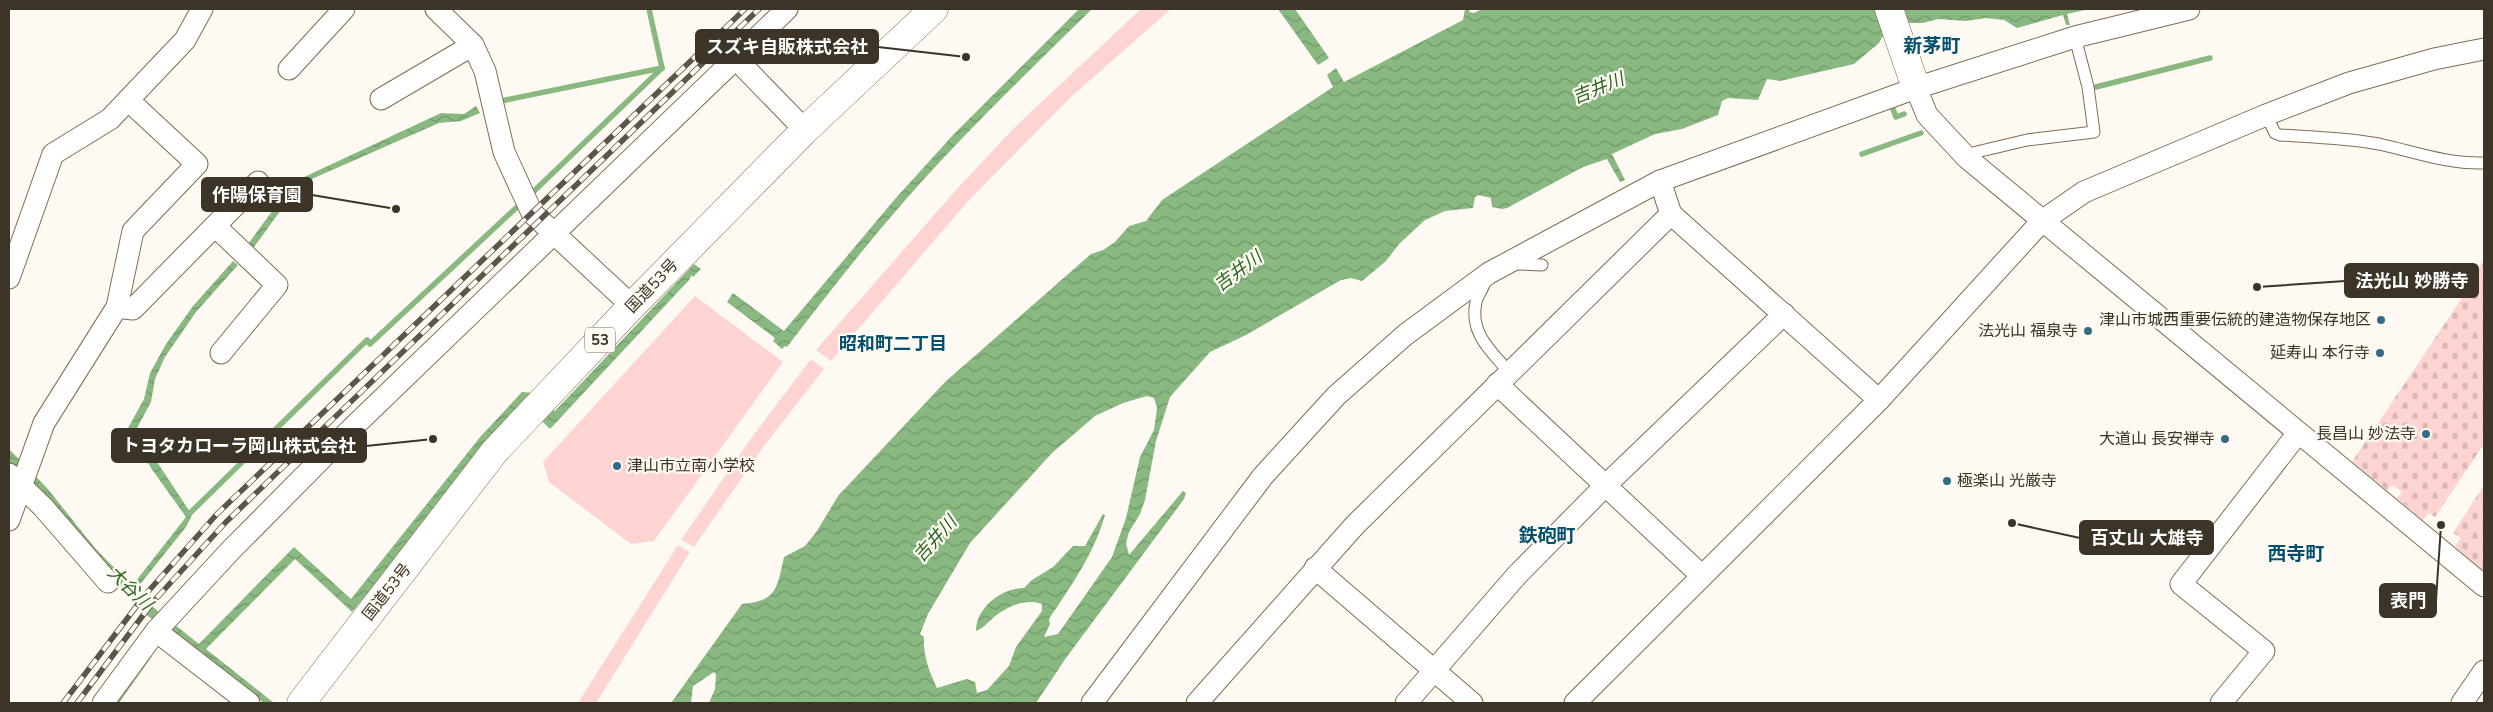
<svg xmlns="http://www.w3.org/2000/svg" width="2493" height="712" font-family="'Nunito Sans','Noto Sans JP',sans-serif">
  <defs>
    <pattern id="cemetery-stones" width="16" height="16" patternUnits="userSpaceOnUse" patternTransform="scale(1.25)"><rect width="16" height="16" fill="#fed4d2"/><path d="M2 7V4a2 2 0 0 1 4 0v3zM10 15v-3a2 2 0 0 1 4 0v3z" fill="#dbb7b4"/></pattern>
    <pattern id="water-waves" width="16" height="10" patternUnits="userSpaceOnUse" patternTransform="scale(1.25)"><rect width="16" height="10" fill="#89b981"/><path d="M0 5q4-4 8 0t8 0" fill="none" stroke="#71976a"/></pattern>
  </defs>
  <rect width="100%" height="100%" fill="#fefaf3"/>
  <g fill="#fed4d2">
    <path d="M 1141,9 L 1171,9 L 1072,96 L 969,200 L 831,361 L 816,350 L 955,191 L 1015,127 Z"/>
    <path d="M 695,296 L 783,362 L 654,541 L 631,544 L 549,482 L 543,462 Z"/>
    <path d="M 811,359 L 824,369 L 764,446 L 694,547 L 681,540 L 752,437 Z"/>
    <path d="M 678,545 L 690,552 L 596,703 L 578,703 Z"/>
  </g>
  <g fill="url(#cemetery-stones)">
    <path d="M 2484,259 L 2484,444 L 2435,517 L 2429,513 L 2423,520 L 2397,498 L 2402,492 L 2393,485 L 2387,490 L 2352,462 L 2468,289 Z"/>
    <path d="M 2484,485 L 2484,572 L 2455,546 L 2461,538 L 2453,533 Z"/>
  </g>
  <g fill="url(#water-waves)" fill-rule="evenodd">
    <path d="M 1079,9 L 1092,9 C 1027,73 961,136 901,205 C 861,251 824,299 787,347 L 785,346 L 782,349 L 773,341 L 775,338 L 727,302 L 733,293 L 784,331 L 895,199 L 953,135 Z"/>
    <path d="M 1278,9 L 1295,9 L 1329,58 L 1318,65 Z"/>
    <path d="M 1465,9 L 1470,9 L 1469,12 L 1474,13 L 1482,9 L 2090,9 L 2067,14 L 2070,25 L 2066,25 L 2063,15 L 2017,28 L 2004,20 L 1986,18 L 1966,21 L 1938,19 L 1923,23 L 1909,23 L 1883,36 L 1879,43 L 1854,64 L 1780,81 L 1767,79 L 1758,100 L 1728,98 L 1722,101 L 1718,115 L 1682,129 L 1655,134 L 1612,154 L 1625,180 L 1620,182 L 1607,159 L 1583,167 L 1507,208 L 1502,209 L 1492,207 L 1491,198 L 1478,195 L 1475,197 L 1473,208 L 1445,211 L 1425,220 L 1399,244 L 1386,261 L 1362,281 L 1351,278 L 1341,280 L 1246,335 L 1210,352 L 1170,397 L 1156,441 L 1145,500 L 1140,514 L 1129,532 L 1126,543 L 1129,555 L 1183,491 L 1186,493 L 1184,499 L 1066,658 L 1036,703 L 709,703 L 715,689 L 716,675 L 714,672 L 693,686 L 691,703 L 671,703 L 742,604 C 778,601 777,587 784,557 L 805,546 L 817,531 L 838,496 L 945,382 L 1091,254 L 1103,250 L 1115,242 L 1129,226 L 1146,221 L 1162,200 L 1333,87 L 1327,75 L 1336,68 L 1344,82 L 1463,20 ZM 1147,396 L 1154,398 L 1157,408 L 1154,430 L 1140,457 L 1126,518 L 1112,557 L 1058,634 L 1044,637 L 1050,624 L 1049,619 C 1071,586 1094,554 1105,515 L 1103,514 L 1085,546 L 1073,546 L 1053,567 L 1032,580 L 1024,588 C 1001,588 976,608 976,631 C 984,628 988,622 994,617 C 1007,606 1027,598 1042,604 L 1042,611 L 1016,647 L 1009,666 L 987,690 L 977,693 L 975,682 L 967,679 L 937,688 C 929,671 923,656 924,637 L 920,634 L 928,614 L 970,543 L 1052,453 L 1095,416 L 1123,403 Z"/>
    <path d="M 476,106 L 480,113 L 461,121 L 439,123 L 314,178 C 288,194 272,225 253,248 L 248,244 L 276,206 L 302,178 L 441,113 L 464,114 Z"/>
    <path d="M 233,261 L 238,265 L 196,312 L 165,357 L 155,379 L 151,402 L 136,430 L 192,515 L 186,527 L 134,592 L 199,644 L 294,547 L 351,599 L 481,436 L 522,392 L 533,393 L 555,411 L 694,264 L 701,269 L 693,277 L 691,275 L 690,279 L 550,429 L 524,403 L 352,612 L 295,559 L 206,649 L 274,703 L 264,703 L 148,616 L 87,555 L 9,465 L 9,449 L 47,488 L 95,548 L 132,586 L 186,517 L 151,468 L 128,428 L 144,399 L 150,373 L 166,344 L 193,306 Z"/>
    <path d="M 148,653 L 152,656 L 119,703 L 110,703 Z"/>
  </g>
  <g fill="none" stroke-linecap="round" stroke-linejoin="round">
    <g stroke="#89b981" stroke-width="5.5">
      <path d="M 649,9 L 662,68"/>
      <path d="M 2096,87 L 2210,58"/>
      <path d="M 501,101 L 662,68"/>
      <path d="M 1891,104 L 1896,117 L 1904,114"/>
      <path d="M 1862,154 L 1921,133"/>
      <path d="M 531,194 L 662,68"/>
      <path d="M 189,514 L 367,340 L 370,344 L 516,208"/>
    </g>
    <defs>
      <g id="lane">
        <path d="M 2266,115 L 2275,133 L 2280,135 C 2313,137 2347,138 2379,144 C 2415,152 2447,164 2484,163"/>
        <path d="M 1964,155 L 2027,140 L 2094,132 L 2088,87 L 2075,37"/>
        <path d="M 1515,261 L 1517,264 L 1542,265"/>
        <path d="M 1485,281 C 1484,288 1478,294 1476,302 C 1469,333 1491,351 1509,372"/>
      </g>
      <g id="street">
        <path d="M 436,9 L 473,45 L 485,71 L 504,152 L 532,213 L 632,306"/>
        <path d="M 735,58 L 805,130"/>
        <path d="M 289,69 L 344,9"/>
        <path d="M 1916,88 L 1927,115 L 1967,158 L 2484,586"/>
        <path d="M 381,99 L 473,45"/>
        <path d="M 1660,181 L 1671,214 L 1879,400"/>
        <path d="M 215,226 L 277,285 L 221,353"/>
        <path d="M 9,278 L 53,154 L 110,119 L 185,40 L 202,9"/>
        <path d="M 117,307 L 133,231 L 197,164 L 128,100"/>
        <path d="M 1497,384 L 1701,575"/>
        <path d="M 9,474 L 43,507 L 108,582"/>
        <path d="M 9,520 L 44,423 L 117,307 L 133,309 L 258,182"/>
        <path d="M 1315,568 L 1472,703"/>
        <path d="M 156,631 L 231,550 L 350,430 L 787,9"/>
        <path d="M 103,703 L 156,631 L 249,703"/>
        <path d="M 1092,703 L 1263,476 L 1336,396 L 1405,335 L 1489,273 L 1660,181 L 1916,88 L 2075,37 L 2189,9"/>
        <path d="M 1197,703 L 1355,525 L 1671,214"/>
        <path d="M 1406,703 L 1517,575 L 1605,486 L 1784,314"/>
        <path d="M 1575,703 L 1879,400 L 2042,221 L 2084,192 L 2266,115 L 2349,83 L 2434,59 L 2484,49"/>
        <path d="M 2221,703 L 2264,651 L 2181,584 L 2298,433"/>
        <path d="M 2462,703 L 2484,671"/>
      </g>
      <path id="secondary" d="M 1889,9 L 1916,88"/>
      <path id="highway" d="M 301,703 L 495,451 L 632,306 L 805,130 L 934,9"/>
    </defs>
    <use href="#lane" stroke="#7f6e50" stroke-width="13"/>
    <use href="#street" stroke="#7f6e50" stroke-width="23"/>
    <use href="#secondary" stroke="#7f6e50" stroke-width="29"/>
    <use href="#highway" stroke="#7f6e50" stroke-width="29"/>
    <use href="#lane" stroke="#fff" stroke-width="11"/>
    <use href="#street" stroke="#fff" stroke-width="21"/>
    <use href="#secondary" stroke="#fff" stroke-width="28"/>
    <use href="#highway" stroke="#fff" stroke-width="28"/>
    <defs>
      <g id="rail">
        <path d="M 63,703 L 145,595 L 217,514 L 745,9"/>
        <path d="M 77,703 L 153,602 L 226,522 L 759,9"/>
      </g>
    </defs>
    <use href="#rail" stroke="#5c564a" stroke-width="5.5"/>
    <use href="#rail" stroke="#fefaf3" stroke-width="4" stroke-dasharray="11" stroke-linecap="butt"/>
  </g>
  <g fill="#336b85" stroke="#fefaf3" stroke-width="2">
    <circle cx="2381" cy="320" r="5"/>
    <circle cx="2088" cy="331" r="5"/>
    <circle cx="2380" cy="353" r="5"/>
    <circle cx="2426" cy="434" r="5"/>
    <circle cx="2225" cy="439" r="5"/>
    <circle cx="617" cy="466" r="5"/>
    <circle cx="1947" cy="481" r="5"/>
  </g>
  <g text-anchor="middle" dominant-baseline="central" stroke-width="4.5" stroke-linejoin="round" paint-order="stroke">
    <rect fill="#fefaf3" stroke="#766f64" stroke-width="1" x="585" y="327.5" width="30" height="25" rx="4"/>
    <g font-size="15" font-weight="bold" fill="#3b3427">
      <text x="600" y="340">53</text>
    </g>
    <g font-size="16" fill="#3b3427" stroke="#fefaf3">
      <text transform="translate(652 286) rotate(-46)">国道53号</text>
      <text transform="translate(387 592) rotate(-52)">国道53号</text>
    </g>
    <g font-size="16" fill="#3b3427" stroke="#fefaf3" text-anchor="end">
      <text x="2371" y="320">津山市城西重要伝統的建造物保存地区</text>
      <text x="2078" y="331">法光山 福泉寺</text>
      <text x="2370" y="353">延寿山 本行寺</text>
      <text x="2416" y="434">長昌山 妙法寺</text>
      <text x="2215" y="439">大道山 長安禅寺</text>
      <text x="627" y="466" text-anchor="start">津山市立南小学校</text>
      <text x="1957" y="481" text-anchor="start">極楽山 光厳寺</text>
    </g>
    <g font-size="18" font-style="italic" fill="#29671d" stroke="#fefaf3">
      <text transform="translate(1598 88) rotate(-22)">吉井川</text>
      <text transform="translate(1238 271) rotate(-37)">吉井川</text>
      <text transform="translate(935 539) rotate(-48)">吉井川</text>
      <text transform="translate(130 588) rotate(44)">大谷川</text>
    </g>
    <g font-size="18" font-weight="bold" fill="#02506c" stroke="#fefaf3">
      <text x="893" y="344">昭和町二丁目</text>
    </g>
    <g font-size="19" font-weight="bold" fill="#02506c" stroke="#fefaf3">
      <text x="1932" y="46">新茅町</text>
      <text x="1547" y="536">鉄砲町</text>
      <text x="2296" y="554">西寺町</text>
    </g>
  </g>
  <path fill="none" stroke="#3b3427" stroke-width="2" d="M966 57L878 47M396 209L312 195M2257 287L2345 281M433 439L366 446M2012 523L2080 538M2441 525L2436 600"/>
  <g fill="#3b3427" stroke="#fefaf3" stroke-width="2">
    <circle cx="966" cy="57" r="5"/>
    <circle cx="396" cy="209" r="5"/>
    <circle cx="2257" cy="287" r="5"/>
    <circle cx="433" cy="439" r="5"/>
    <circle cx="2012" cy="523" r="5"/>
    <circle cx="2441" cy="525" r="5"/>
  </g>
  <g fill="#3b3427" stroke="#3b3427" stroke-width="2">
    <rect x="696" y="30" width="182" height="33" rx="5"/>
    <rect x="202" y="178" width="110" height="33" rx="5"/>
    <rect x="2345" y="264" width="133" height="33" rx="5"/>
    <rect x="112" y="429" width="254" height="33" rx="5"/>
    <rect x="2080" y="521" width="133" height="33" rx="5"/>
    <rect x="2380" y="584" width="56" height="33" rx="5"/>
  </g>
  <g font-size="18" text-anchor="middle" font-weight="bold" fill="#fff">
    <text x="787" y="53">スズキ自販株式会社</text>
    <text x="257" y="201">作陽保育園</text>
    <text x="2412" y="287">法光山 妙勝寺</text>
    <text x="239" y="452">トヨタカローラ岡山株式会社</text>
    <text x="2147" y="544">百丈山 大雄寺</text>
    <text x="2408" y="607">表門</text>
  </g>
  <rect width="2493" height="712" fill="none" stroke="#3b3427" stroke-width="20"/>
</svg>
